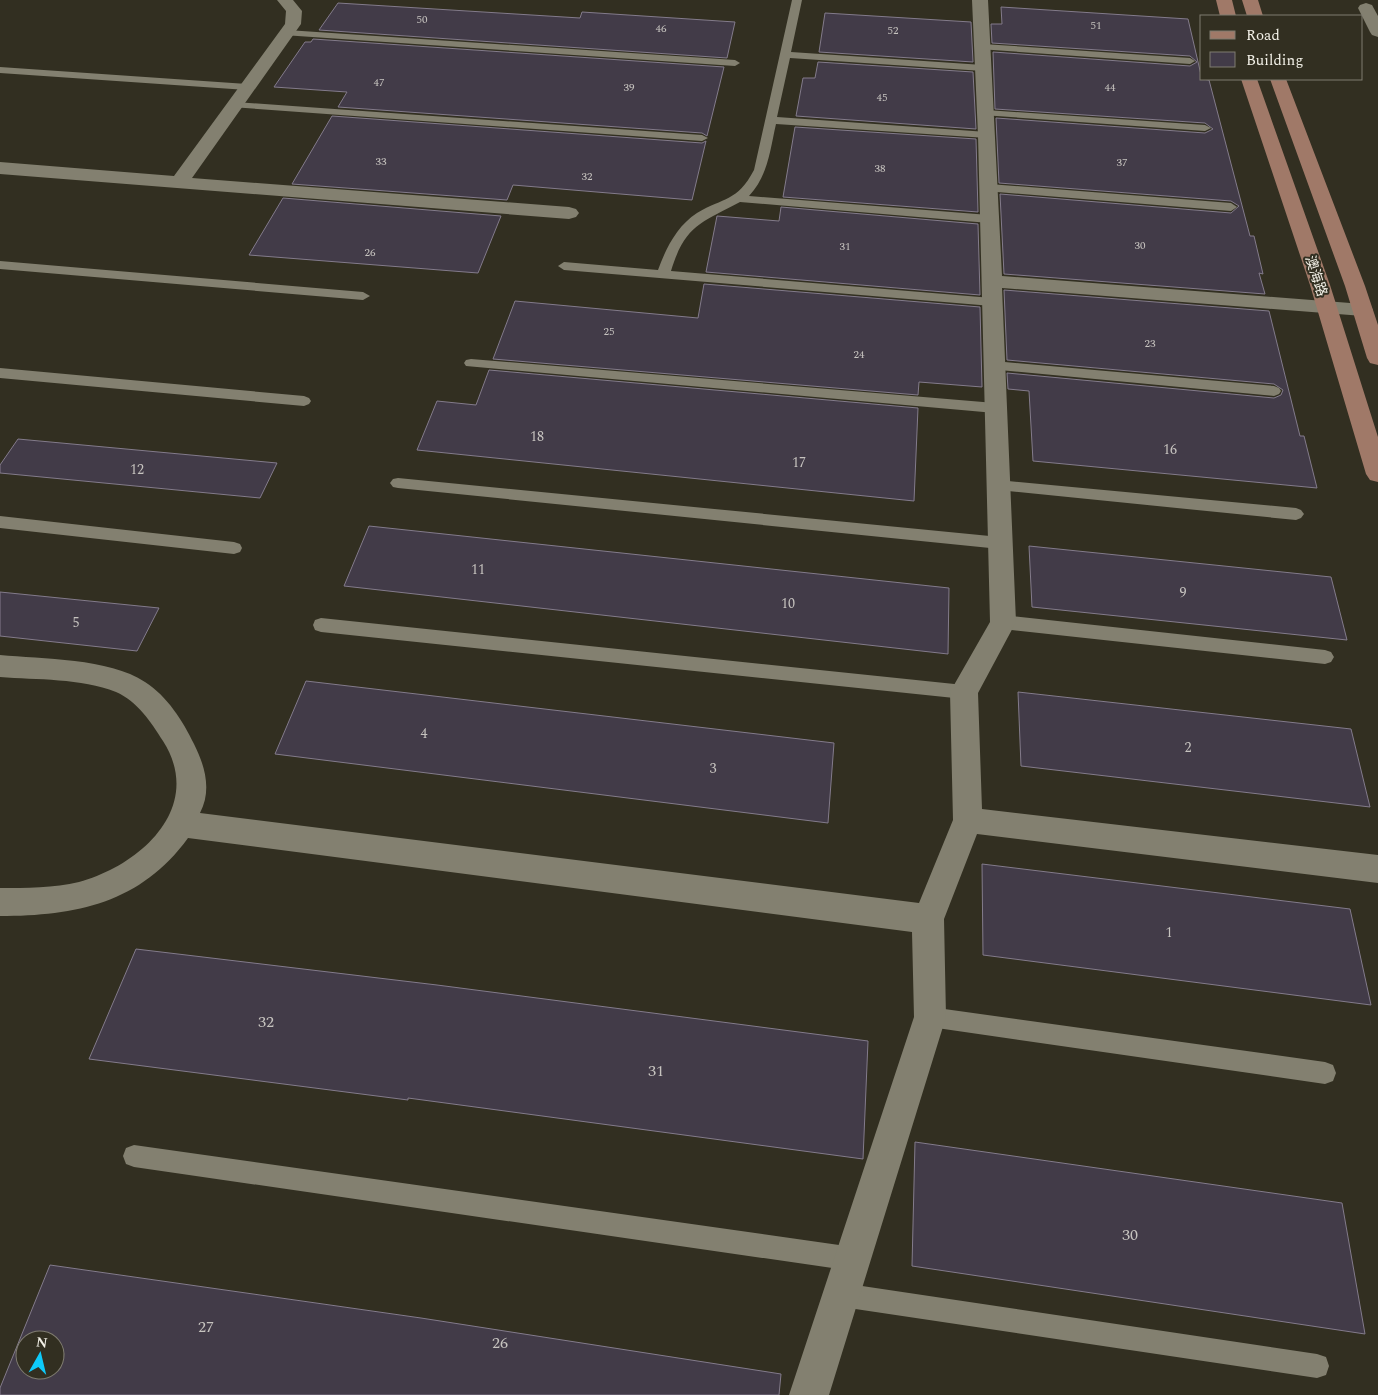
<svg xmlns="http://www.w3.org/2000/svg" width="1378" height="1395" font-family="Spectral,'Noto Sans SC',serif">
  <rect width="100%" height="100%" fill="#322f21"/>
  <g fill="#423b48" stroke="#837b8b" fill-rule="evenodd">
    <path d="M 338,3 L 580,18 L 582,12 L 735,22 L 727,58 L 319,30 Z"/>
    <path d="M 1001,7 L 1188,19 L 1202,79 L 1209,80 L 1250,236 L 1254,236 L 1263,274 L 1259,273 L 1265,294 L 1004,274 L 1000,194 L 1231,213 L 1239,206 L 1231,201 L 999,183 L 996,118 L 1205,133 L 1213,129 L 1205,123 L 995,109 L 993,52 L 1190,66 L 1197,62 L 1190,56 L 992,43 L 991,24 L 1002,24 Z"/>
    <path d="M 825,13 L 971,22 L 973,62 L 819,52 Z"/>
    <path d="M 313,39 L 724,67 L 707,136 L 702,133 L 338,107 L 347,92 L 274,87 L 305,42 L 311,42 Z"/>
    <path d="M 818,62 L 973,72 L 976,129 L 796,116 L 803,78 L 815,78 Z"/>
    <path d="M 332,116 L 702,143 L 706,141 L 692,200 L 513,185 L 507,200 L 292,184 Z"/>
    <path d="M 795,127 L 976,139 L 978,212 L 783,197 Z"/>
    <path d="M 283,198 L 501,216 L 478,273 L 249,255 Z"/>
    <path d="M 781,207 L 978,224 L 980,295 L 706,272 L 717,216 L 779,221 Z"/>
    <path d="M 704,284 L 980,307 L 982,387 L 919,382 L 918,395 L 493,359 L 515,301 L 698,318 Z"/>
    <path d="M 1004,290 L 1269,311 L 1300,436 L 1304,436 L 1317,488 L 1033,461 L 1029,391 L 1008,389 L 1007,373 L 1274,398 L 1281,395 L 1283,390 L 1274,384 L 1007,360 Z"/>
    <path d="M 489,370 L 918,408 L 914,501 L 417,450 L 437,401 L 476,405 Z"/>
    <path d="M 18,439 L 277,463 L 260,498 L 0,473 L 0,465 Z"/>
    <path d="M 369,526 L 949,588 L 948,654 L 344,586 Z"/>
    <path d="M 1029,546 L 1331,577 L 1347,640 L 1032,607 Z"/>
    <path d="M 0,592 L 159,608 L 137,651 L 0,636 Z"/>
    <path d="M 306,681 L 834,743 L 828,823 L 275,754 Z"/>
    <path d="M 1018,692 L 1351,729 L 1370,807 L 1021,766 Z"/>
    <path d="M 982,864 L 1350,909 L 1371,1005 L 983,955 Z"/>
    <path d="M 136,949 L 437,985 L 868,1041 L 863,1159 L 408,1098 L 408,1100 L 89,1059 Z"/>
    <path d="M 915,1142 L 1342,1203 L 1365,1334 L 912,1266 Z"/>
    <path d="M 50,1265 L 421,1318 L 781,1374 L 779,1395 L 0,1395 L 0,1388 ZM 25,1340 L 55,1340 L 55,1370 L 25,1370 Z"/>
  </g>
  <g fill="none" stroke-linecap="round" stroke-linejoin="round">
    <g fill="#838070" fill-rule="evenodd">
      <path d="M 792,0 L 802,0 L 791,52 L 983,65 L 988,68 L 983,71 L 790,58 L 777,117 L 987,132 L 993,135 L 987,138 L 776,124 C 770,150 768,176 749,196 L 989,215 L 995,219 L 989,223 L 740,202 C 701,223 685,225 671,271 L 992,298 L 999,302 L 997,305 L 992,306 L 564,270 L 558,266 L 564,262 L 658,270 C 666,248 677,226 697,213 C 724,197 737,202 754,170 Z"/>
      <path d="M 287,30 L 735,60 L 740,63 L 735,66 L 283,35 L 283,31 Z"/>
      <path d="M 983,44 L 1190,58 L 1195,61 L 1190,64 L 979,49 L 978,47 L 979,45 Z"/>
      <path d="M 0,67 L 247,84 L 252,87 L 247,90 L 0,73 Z"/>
      <path d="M 235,102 L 702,135 L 708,138 L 702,141 L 231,107 L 229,105 Z"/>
      <path d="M 986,110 L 1205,125 L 1211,128 L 1205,131 L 982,115 L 980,113 L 982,111 Z"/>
      <path d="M 989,184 L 1231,203 L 1237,207 L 1231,211 L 985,191 L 983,188 L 985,185 Z"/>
      <path d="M 0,261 L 363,292 L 370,296 L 363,300 L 0,269 Z"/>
      <path d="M 471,359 L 995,403 L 1000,405 L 1002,408 L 1000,411 L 995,413 L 466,366 L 464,363 L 466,360 Z"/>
      <path d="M 994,361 L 1274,386 L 1279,388 L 1281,391 L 1279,394 L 1274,396 L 989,369 L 987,366 L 989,363 Z"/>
      <path d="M 0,368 L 304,396 L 309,398 L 311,401 L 309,404 L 304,406 L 0,378 Z"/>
      <path d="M 398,478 L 1000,537 L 1006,539 L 1008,543 L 1006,547 L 1000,549 L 398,488 L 393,487 L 390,483 L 393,479 Z"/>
      <path d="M 998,480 L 1296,508 L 1301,510 L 1304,514 L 1301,518 L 1296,520 L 998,490 L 993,489 L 990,485 L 993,481 Z"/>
      <path d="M 0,516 L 234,542 L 240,544 L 242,548 L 240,552 L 234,554 L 0,528 Z"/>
      <path d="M 1003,615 L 1325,650 L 1331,652 L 1334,657 L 1331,662 L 1325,664 L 1003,629 L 997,627 L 995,622 L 997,617 Z"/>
      <path d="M 321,618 L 964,685 L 970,687 L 973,692 L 970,697 L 964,699 L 321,632 L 315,630 L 313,625 L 315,620 Z"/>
      <path d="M 930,1007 L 1325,1062 L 1333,1065 L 1336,1073 L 1333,1081 L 1325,1084 L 930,1027 L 923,1024 L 920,1017 L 923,1010 Z"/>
      <path d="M 134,1145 L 853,1247 L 861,1251 L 865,1259 L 861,1267 L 853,1271 L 134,1167 L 126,1164 L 123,1156 L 126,1148 Z"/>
      <path d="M 842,1283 L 1317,1354 L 1326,1357 L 1329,1366 L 1326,1375 L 1317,1378 L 842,1307 L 834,1303 L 830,1295 L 834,1287 Z"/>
    </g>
    <g fill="#838070" fill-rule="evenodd">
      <path d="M 277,0 L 293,0 L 302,11 L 301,24 L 192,178 L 569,207 L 576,209 L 579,213 L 576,217 L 569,219 L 0,174 L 0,162 L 174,176 L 285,24 L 286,11 Z"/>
      <path d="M 972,0 L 988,0 L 1002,276 L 1363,304 L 1370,305 L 1373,310 L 1370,315 L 1363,316 L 1002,288 L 1016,622 L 978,693 L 982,809 L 1378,855 L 1378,883 L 977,834 L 944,919 L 946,1017 L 829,1395 L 789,1395 L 914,1017 L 912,932 L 188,838 C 141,903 76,916 0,916 L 0,888 C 26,888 54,888 79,882 C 141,865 205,807 163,741 C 151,722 137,701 116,692 C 81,678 37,680 0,677 L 0,655 C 42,659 109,658 145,682 C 167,696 183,721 194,744 C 205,766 212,790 200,813 L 919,903 L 953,820 L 950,692 L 990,622 L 978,135 Z"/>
      <path d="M 1366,3 L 1372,5 L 1378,16 L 1378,37 L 1372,35 L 1370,32 L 1358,8 L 1360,5 Z"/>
    </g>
    <g fill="#a07968" fill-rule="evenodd">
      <path d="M 1216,0 L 1232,0 L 1236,16 L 1220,16 Z"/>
      <path d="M 1242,0 L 1258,0 L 1263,16 L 1247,16 Z"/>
      <path d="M 1241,79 L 1257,79 L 1330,285 L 1378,437 L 1378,482 L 1370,480 L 1366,474 L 1310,285 Z"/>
      <path d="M 1270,79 L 1286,79 L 1365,286 L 1378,325 L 1378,365 L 1370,363 L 1367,358 L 1345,286 Z"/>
    </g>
  </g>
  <g text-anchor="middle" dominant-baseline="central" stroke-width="4" stroke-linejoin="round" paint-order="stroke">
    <g font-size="11" fill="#c6c3bf">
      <text x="422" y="19">50</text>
      <text x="1096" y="25">51</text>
      <text x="661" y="28">46</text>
      <text x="893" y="30">52</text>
      <text x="379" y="82">47</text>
      <text x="629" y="87">39</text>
      <text x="1110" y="87">44</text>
      <text x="882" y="97">45</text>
      <text x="381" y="161">33</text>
      <text x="1122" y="162">37</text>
      <text x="880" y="168">38</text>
      <text x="587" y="176">32</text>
      <text x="1140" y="245">30</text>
      <text x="845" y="246">31</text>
      <text x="370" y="252">26</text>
      <text x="609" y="331">25</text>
      <text x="1150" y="343">23</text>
      <text x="859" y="354">24</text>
    </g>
    <g font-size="14" fill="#f2f0e7" stroke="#322f21">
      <text transform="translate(1316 276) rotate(72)">澳海路</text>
    </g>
    <g font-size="14" fill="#c6c3bf">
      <text x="537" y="436">18</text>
      <text x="1170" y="449">16</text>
      <text x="799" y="462">17</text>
      <text x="137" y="469">12</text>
      <text x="478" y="569">11</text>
      <text x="1183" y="592">9</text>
      <text x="788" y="603">10</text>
      <text x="76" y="622">5</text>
      <text x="424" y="733">4</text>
      <text x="1188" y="747">2</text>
      <text x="713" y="768">3</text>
      <text x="1169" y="932">1</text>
    </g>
    <g font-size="16" fill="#c6c3bf">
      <text x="266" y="1022">32</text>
      <text x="656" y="1071">31</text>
      <text x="1130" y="1235">30</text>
      <text x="206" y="1327">27</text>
      <text x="500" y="1343">26</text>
    </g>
  </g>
  <rect x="1200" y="15" width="162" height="65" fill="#322f21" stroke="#7f7c70"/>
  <rect x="1210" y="31" width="25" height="8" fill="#a07968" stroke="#7f7c70"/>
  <text x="1246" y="40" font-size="15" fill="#f2f0e7">Road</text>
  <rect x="1210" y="52" width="25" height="15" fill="#423b48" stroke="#7f7c70"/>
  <text x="1246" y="65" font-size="15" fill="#f2f0e7">Building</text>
  <g transform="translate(40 1355) rotate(8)"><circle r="24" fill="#322f21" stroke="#7f7c70"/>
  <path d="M0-4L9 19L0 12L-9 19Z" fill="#0ecafa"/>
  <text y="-8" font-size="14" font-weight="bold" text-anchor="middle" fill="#f2f0e7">N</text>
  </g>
</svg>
